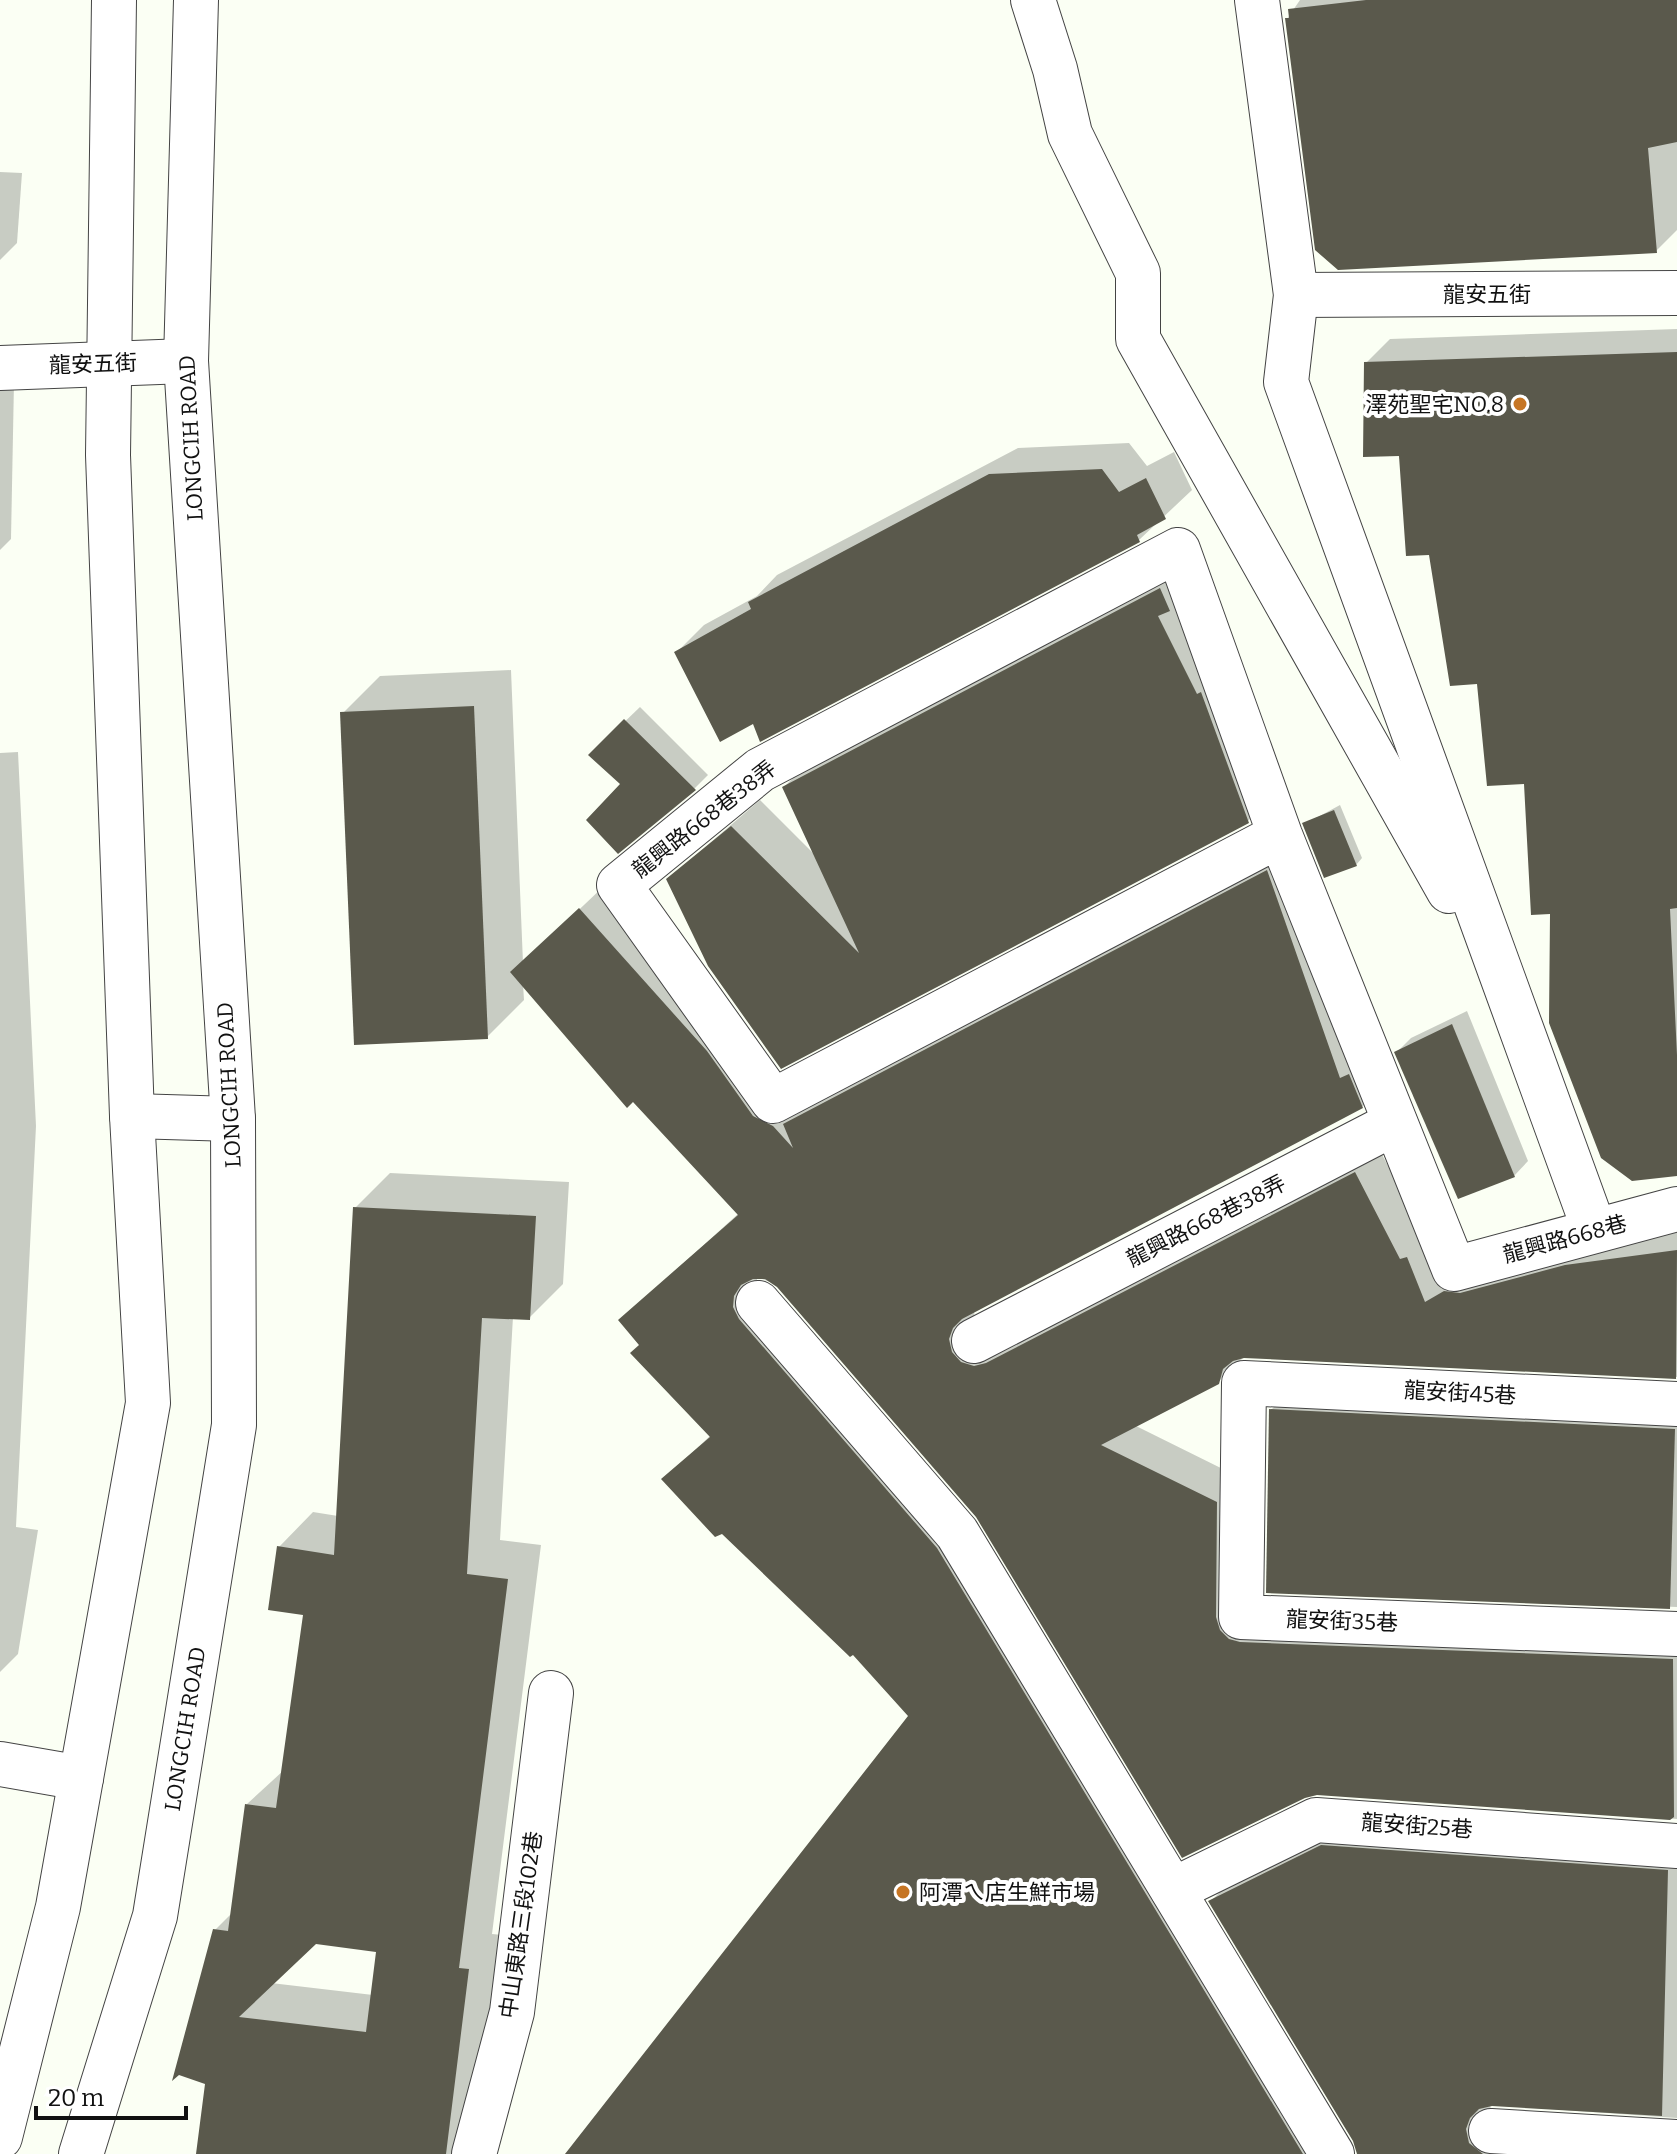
<svg xmlns="http://www.w3.org/2000/svg" width="1677" height="2154" font-family="Bitter,'Noto Sans TC',serif">
  <rect width="100%" height="100%" fill="#fbfff4"/>
  <g fill="#0003" fill-rule="evenodd">
    <path d="M 1300,0 L 1677,0 L 1677,230 L 1656,251 L 1287,19 Z"/>
    <path d="M 0,172 L 22,173 L 17,243 L 0,260 Z"/>
    <path d="M 1677,329 L 1677,1174 L 1552,912 L 1526,782 L 1478,682 L 1366,363 L 1390,339 Z"/>
    <path d="M 0,381 L 14,382 L 11,539 L 0,550 Z"/>
    <path d="M 1129,443 L 1147,466 L 1174,452 L 1192,490 L 1139,540 L 753,722 L 677,652 L 704,625 L 757,596 L 777,575 L 1018,448 Z"/>
    <path d="M 1187,562 L 1275,794 L 1248,821 L 781,1066 L 668,879 L 760,800 L 815,855 L 784,787 L 811,760 Z"/>
    <path d="M 511,670 L 523,963 L 605,885 L 777,1091 L 1292,847 L 1386,1082 L 1362,1107 L 974,1311 L 976,1329 L 1379,1149 L 1449,1279 L 1677,1218 L 1677,1377 L 1245,1356 L 1218,1382 L 1134,1425 L 1241,1478 L 1243,1605 L 1677,1634 L 1677,1819 L 1318,1793 L 978,1516 L 778,1285 L 757,1277 L 757,1282 L 961,1523 L 1352,2154 L 567,2154 L 910,1716 L 854,1652 L 664,1479 L 711,1435 L 620,1321 L 739,1213 L 523,984 L 524,1000 L 487,1037 L 343,713 L 380,676 Z"/>
    <path d="M 640,707 L 708,775 L 694,789 L 623,784 L 591,754 Z"/>
    <path d="M 18,752 L 36,1126 L 16,1527 L 38,1530 L 18,1654 L 0,1672 L 0,753 Z"/>
    <path d="M 1340,805 L 1362,858 L 1356,865 L 1305,824 Z"/>
    <path d="M 1467,1011 L 1528,1161 L 1514,1176 L 1396,1053 L 1411,1038 Z"/>
    <path d="M 390,1173 L 569,1182 L 563,1284 L 529,1318 L 513,1317 L 500,1540 L 541,1545 L 492,1934 L 503,1935 L 472,2154 L 198,2154 L 207,2082 L 215,1930 L 233,1912 L 247,1804 L 284,1770 L 305,1613 L 279,1547 L 313,1512 L 338,1516 L 355,1208 ZM 315,1942 L 378,1950 L 373,1995 L 271,1983 Z"/>
    <path d="M 1295,1386 L 1677,1404 L 1677,1607 L 1268,1591 L 1271,1410 Z"/>
    <path d="M 1347,1822 L 1677,1846 L 1677,2118 L 1490,2105 L 1493,2118 L 1677,2154 L 1359,2154 L 1355,2140 L 1211,1901 L 1235,1877 Z"/>
  </g>
  <g fill="#5a594c" fill-rule="evenodd">
    <path d="M 1366,0 L 1677,0 L 1677,142 L 1648,148 L 1657,253 L 1338,270 L 1315,250 L 1285,18 L 1289,18 L 1288,9 Z"/>
    <path d="M 1677,352 L 1677,908 L 1670,909 L 1677,1055 L 1677,1176 L 1632,1181 L 1601,1158 L 1549,1023 L 1550,914 L 1531,915 L 1524,784 L 1487,786 L 1477,684 L 1450,686 L 1429,555 L 1406,556 L 1399,456 L 1363,457 L 1364,362 Z"/>
    <path d="M 1102,469 L 1119,492 L 1146,478 L 1166,519 L 1137,535 L 1140,542 L 760,742 L 753,724 L 720,742 L 674,652 L 751,609 L 748,602 L 989,474 Z"/>
    <path d="M 1160,588 L 1170,611 L 1158,616 L 1197,694 L 1201,692 L 1249,823 L 781,1069 L 708,966 L 666,879 L 731,826 L 859,953 L 782,787 Z"/>
    <path d="M 474,706 L 488,1039 L 354,1045 L 340,712 Z"/>
    <path d="M 624,719 L 696,790 L 618,854 L 586,820 L 620,784 L 588,755 Z"/>
    <path d="M 1334,810 L 1357,866 L 1324,878 L 1302,823 Z"/>
    <path d="M 1267,870 L 1340,1078 L 1349,1074 L 1363,1108 L 962,1319 L 953,1328 L 949,1339 L 952,1352 L 961,1362 L 974,1366 L 986,1363 L 1355,1172 L 1400,1259 L 1407,1257 L 1425,1302 L 1444,1291 L 1460,1293 L 1565,1265 L 1677,1250 L 1676,1379 L 1244,1358 L 1233,1361 L 1223,1369 L 1219,1384 L 1101,1445 L 1217,1502 L 1216,1617 L 1220,1630 L 1229,1639 L 1240,1642 L 1673,1659 L 1674,1817 L 1670,1820 L 1317,1795 L 1305,1798 L 1182,1858 L 976,1517 L 777,1287 L 765,1279 L 753,1279 L 741,1285 L 734,1296 L 733,1307 L 739,1319 L 937,1548 L 1303,2154 L 565,2154 L 908,1716 L 853,1655 L 850,1657 L 722,1534 L 715,1537 L 661,1479 L 710,1437 L 630,1353 L 639,1345 L 618,1320 L 738,1215 L 633,1102 L 627,1108 L 510,972 L 579,908 L 707,1051 L 753,1116 L 773,1126 L 793,1148 L 783,1124 Z"/>
    <path d="M 1452,1024 L 1515,1177 L 1458,1199 L 1394,1052 Z"/>
    <path d="M 353,1207 L 536,1216 L 530,1320 L 482,1318 L 467,1574 L 508,1579 L 459,1968 L 469,1969 L 446,2154 L 196,2154 L 205,2084 L 179,2075 L 172,2081 L 213,1929 L 228,1931 L 245,1804 L 276,1808 L 303,1615 L 268,1610 L 277,1546 L 334,1555 ZM 316,1944 L 376,1952 L 366,2032 L 239,2017 Z"/>
    <path d="M 1269,1409 L 1675,1429 L 1670,1609 L 1266,1593 Z"/>
    <path d="M 1321,1845 L 1668,1870 L 1662,2116 L 1492,2106 L 1479,2109 L 1470,2118 L 1466,2129 L 1469,2143 L 1483,2154 L 1357,2154 L 1353,2141 L 1208,1901 Z"/>
  </g>
  <g fill="none" stroke-linecap="round" stroke-linejoin="round">
    <defs>
      <g id="minor">
        <path d="M 1033,0 L 1055,69 L 1070,134 L 1138,273 L 1138,339 L 1449,891"/>
        <path d="M 1257,0 L 1296,295 L 1286,382 L 1594,1229"/>
        <path d="M 1296,295 L 1677,293"/>
        <path d="M 0,368 L 186,361"/>
        <path d="M 1280,835 L 773,1101 L 619,885 L 760,770 L 1178,550 L 1280,835 L 1454,1269 L 1677,1209"/>
        <path d="M 132,1116 L 233,1119"/>
        <path d="M 758,1303 L 957,1533 L 1332,2154"/>
        <path d="M 974,1341 L 1395,1123"/>
        <path d="M 1677,1404 L 1244,1383 L 1241,1617 L 1677,1634"/>
        <path d="M 0,1764 L 81,1778"/>
        <path d="M 1173,1890 L 1316,1820 L 1677,1846"/>
        <path d="M 1491,2131 L 1677,2142"/>
        <path d="M 0,2137 L 58,1907 L 148,1403 L 132,1116 L 108,455 L 114,0"/>
        <path d="M 81,2154 L 155,1916 L 234,1425 L 233,1119 L 186,361 L 196,0"/>
        <path d="M 474,2154 L 512,2012 L 551,1693"/>
      </g>
    </defs>
    <use href="#minor" stroke="#444" stroke-width="46"/>
    <use href="#minor" stroke="#fff" stroke-width="44"/>
  </g>
  <g fill="#c67523" stroke="#fff" stroke-width="3">
    <circle cx="1520" cy="404" r="8"/>
    <circle cx="903" cy="1892" r="8"/>
  </g>
  <g text-anchor="middle" dominant-baseline="central" stroke-width="8" stroke-linejoin="round" paint-order="stroke">
    <g font-size="22" fill="#111" stroke="#fff">
      <text x="1487" y="294">龍安五街</text>
      <text transform="translate(93 364) rotate(-2)">龍安五街</text>
      <text transform="translate(191 438) rotate(-93)">LONGCIH ROAD</text>
      <text transform="translate(704 819) rotate(-38)">龍興路668巷38弄</text>
      <text transform="translate(229 1085) rotate(-93)">LONGCIH ROAD</text>
      <text transform="translate(1206 1221) rotate(-27)">龍興路668巷38弄</text>
      <text transform="translate(1565 1239) rotate(-15)">龍興路668巷</text>
      <text transform="translate(1460 1393) rotate(3)">龍安街45巷</text>
      <text transform="translate(1342 1621) rotate(2)">龍安街35巷</text>
      <text transform="translate(185 1729) rotate(-81)">LONGCIH ROAD</text>
      <text transform="translate(1417 1826) rotate(4)">龍安街25巷</text>
      <text transform="translate(521 1925) rotate(-82)">中山東路三段102巷</text>
    </g>
    <g font-size="22" fill="#111" stroke="#fff" text-anchor="end">
      <text x="1504" y="404">澤苑聖宅NO.8</text>
      <text x="919" y="1892" text-anchor="start">阿潭ㄟ店生鮮市場</text>
    </g>
  </g>
  <path d="M36 2106v12h150v-12" fill="none" stroke="#111111" stroke-width="4"/>
  <text x="48" y="2106" font-size="24" fill="#111111" stroke="#ffffff" stroke-width="6" paint-order="stroke">20 m</text>
</svg>
